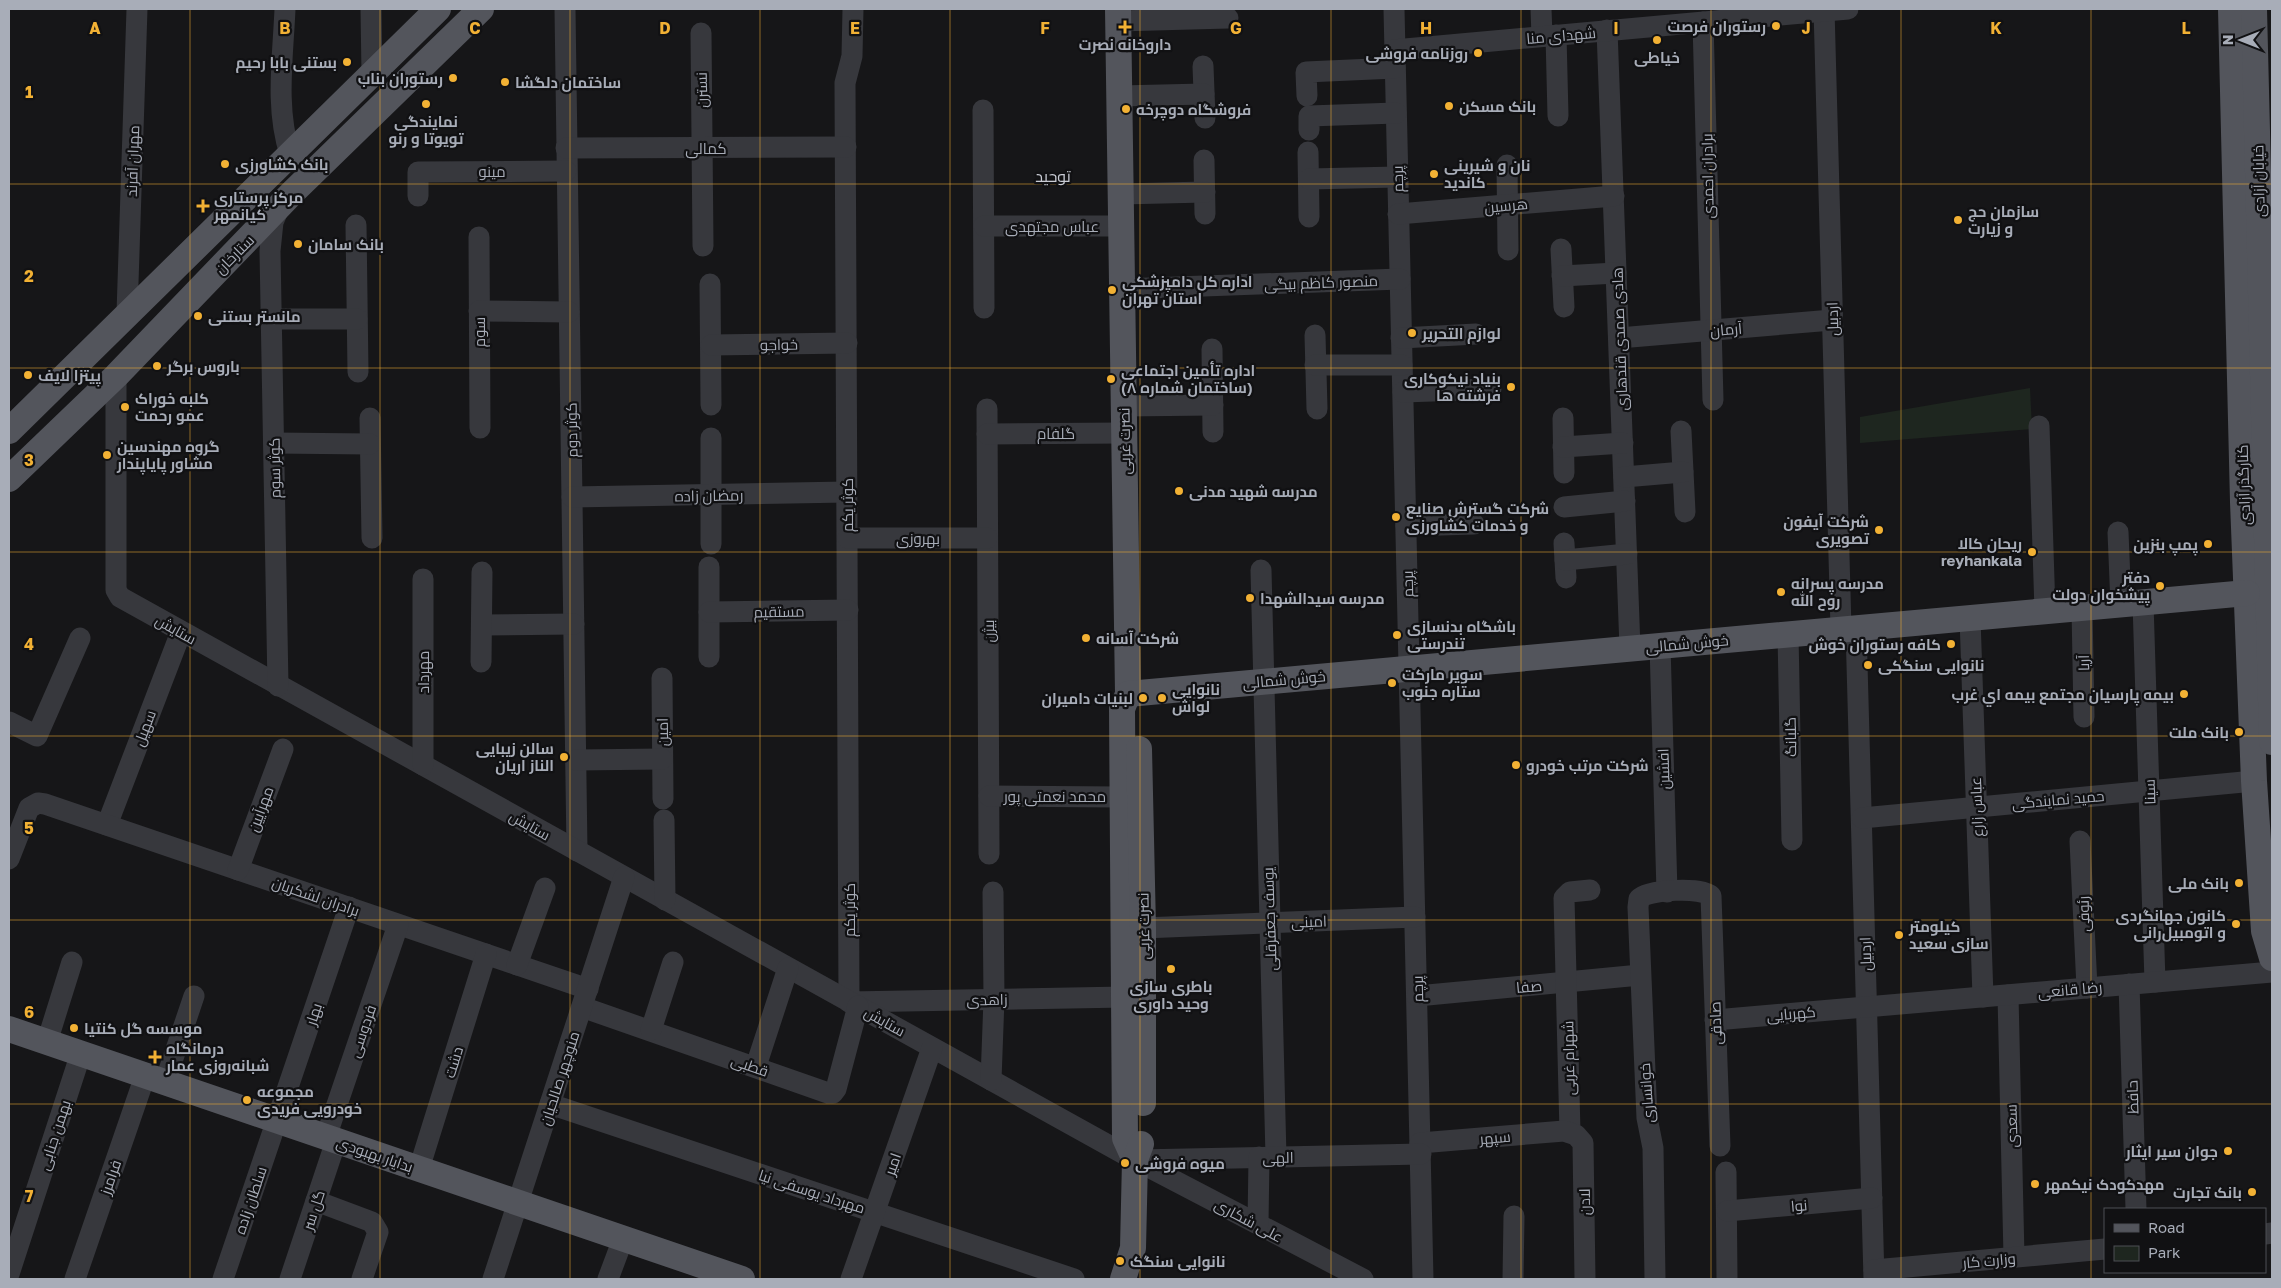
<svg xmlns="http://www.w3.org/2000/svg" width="2281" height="1288" font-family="'Golos Text',Cairo,sans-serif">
  <rect width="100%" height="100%" fill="#161618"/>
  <path fill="#1e261f" d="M 2030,388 L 2032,429 L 1860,443 L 1860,417 Z"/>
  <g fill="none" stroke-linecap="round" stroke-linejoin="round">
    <g stroke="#37383d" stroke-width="21">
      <path d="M 285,9 C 283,57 275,108 290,154"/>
      <path d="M 371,9 L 372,74"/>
      <path d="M 565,9 L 577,851"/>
      <path d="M 853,9 L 852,56 L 845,83 L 849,1002 L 1125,997"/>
      <path d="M 1394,9 L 1423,1279"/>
      <path d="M 1541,9 L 1542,36"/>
      <path d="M 1824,9 L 1841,629"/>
      <path d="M 1118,21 L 1228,18"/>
      <path d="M 1703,22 L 1713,400"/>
      <path d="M 1607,30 L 1630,648"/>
      <path d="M 701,33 L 703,246"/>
      <path d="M 1556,35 L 1558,116"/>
      <path d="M 1394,50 L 1848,9"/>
      <path d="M 1203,66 L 1205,118"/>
      <path d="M 1119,96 L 1204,94"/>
      <path d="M 1307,96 L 1306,72 L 1395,68"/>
      <path d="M 983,110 L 984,308"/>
      <path d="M 1309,130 L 1309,116 L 1396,113"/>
      <path d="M 566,148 L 846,147"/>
      <path d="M 1308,152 L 1309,217"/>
      <path d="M 1204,160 L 1205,214"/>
      <path d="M 1507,165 L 1508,250"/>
      <path d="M 1309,179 L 1397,177"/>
      <path d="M 1121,194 L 1205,192"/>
      <path d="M 418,196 L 418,172 L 566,171"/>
      <path d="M 1398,214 L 1614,196"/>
      <path d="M 356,225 L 358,372"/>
      <path d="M 984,226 L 1121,226"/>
      <path d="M 479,237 L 480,428"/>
      <path d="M 1561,249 L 1564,307"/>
      <path d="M 1562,276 L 1616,273"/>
      <path d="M 710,284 L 711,405"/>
      <path d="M 1122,289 L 1400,279"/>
      <path d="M 479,311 L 569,312"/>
      <path d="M 127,313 L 137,9"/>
      <path d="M 272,319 L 357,319"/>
      <path d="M 1315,335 L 1317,409"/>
      <path d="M 1401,338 L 1476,334"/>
      <path d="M 1619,338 L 1832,320"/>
      <path d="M 711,345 L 847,343"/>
      <path d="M 1212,349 L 1213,432"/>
      <path d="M 1315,365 L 1402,365"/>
      <path d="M 116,376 L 116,590 L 120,597 L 1135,1160 L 1363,1279"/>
      <path d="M 1403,392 L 1491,389"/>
      <path d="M 1124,406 L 1213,405"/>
      <path d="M 987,409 L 989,854"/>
      <path d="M 370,418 L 372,538"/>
      <path d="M 1563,418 L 1564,473"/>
      <path d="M 2039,426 L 2045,611"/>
      <path d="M 1681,431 L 1685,512"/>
      <path d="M 987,434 L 1124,433"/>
      <path d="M 711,438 L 711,544"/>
      <path d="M 274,443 L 370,444"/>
      <path d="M 1563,447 L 1623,443"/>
      <path d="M 1624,477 L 1683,472"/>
      <path d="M 572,497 L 847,492"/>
      <path d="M 1564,507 L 1625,501"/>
      <path d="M 1406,526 L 1474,524"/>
      <path d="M 2118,532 L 2121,605"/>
      <path d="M 848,538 L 987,538"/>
      <path d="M 1564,543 L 1566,578"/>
      <path d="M 1565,560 L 1627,554"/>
      <path d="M 709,567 L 709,657"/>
      <path d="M 1261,570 L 1276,1157"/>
      <path d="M 2143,603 L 2155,982"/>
      <path d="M 2082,608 L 2084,717"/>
      <path d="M 709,612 L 848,610"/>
      <path d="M 1970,618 L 1983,997"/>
      <path d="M 482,625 L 574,624"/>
      <path d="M 1856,628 L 1874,1279"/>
      <path d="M 1788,634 L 1792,840"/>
      <path d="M 1660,645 L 1667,892"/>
      <path d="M 481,662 L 482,572"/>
      <path d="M 662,678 L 663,799"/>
      <path d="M 278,686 L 270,251 L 273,222 L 279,208"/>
      <path d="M 9,722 L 37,736 L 80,638"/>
      <path d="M 576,760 L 662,759"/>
      <path d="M 423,765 L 423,579"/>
      <path d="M 989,796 L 1121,797"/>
      <path d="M 1862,818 L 2254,781"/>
      <path d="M 664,820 L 665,900"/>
      <path d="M 107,825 L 181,632"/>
      <path d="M 2080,841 L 2087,988"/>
      <path d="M 9,859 L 29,808 L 38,803 L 45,804 L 588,989"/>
      <path d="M 238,870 L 283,749"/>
      <path d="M 1143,928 L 1415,917"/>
      <path d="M 517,965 L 545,888"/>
      <path d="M 2129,984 L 2136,1209"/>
      <path d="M 2008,995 L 2014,1257"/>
      <path d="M 1417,996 L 1640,975"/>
      <path d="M 582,1007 L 828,1093 L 833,1093 L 836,1089 L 858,1006"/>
      <path d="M 1715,1020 L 2272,972"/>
      <path d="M 651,1030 L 673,962"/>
      <path d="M 47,1042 L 72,962"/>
      <path d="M 756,1066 L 788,968"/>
      <path d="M 991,1080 L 994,999 L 993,892"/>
      <path d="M 165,1082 L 194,996"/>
      <path d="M 550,1104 L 1074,1279"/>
      <path d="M 1570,1132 L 1564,898 L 1570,892 L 1590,890"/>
      <path d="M 326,1137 L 398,925"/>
      <path d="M 1420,1143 L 1564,1131 L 1576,1135 L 1583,1143 L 1585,1279"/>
      <path d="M 1138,1160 L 1421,1154"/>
      <path d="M 419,1169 L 486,954"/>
      <path d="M 1726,1172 L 1727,1279"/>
      <path d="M 316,1201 L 372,1222 L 378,1232 L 362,1279"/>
      <path d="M 1727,1211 L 1872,1198"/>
      <path d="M 1258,1224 L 1259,1157"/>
      <path d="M 2265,1234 L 2272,1233"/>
      <path d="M 1874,1270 L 2105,1249"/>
      <path d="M 9,1274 L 81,1053"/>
      <path d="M 75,1279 L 145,1076"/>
      <path d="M 223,1279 L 349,907"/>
      <path d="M 290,1279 L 336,1141"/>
      <path d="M 493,1279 L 624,877"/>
      <path d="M 608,1279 L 623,1239"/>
      <path d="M 851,1279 L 932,1048"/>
      <path d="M 1513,1279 L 1514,1216"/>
      <path d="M 1655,1279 L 1653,1148 L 1647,1118 L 1638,907 L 1639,899 C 1648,889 1703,887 1711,896 L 1720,1146"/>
    </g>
    <g stroke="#53555c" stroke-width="26">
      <path d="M 1118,9 L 1128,694 L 1122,709 L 1125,1138 L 1135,1160"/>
      <path d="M 2231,9 L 2243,502 L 2254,781 L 2264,931 L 2272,958"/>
      <path d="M 2254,9 L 2272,742"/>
      <path d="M 9,431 L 438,9"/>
      <path d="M 9,479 L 116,376 L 292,193 L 481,9"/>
      <path d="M 1128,694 L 2247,593"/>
      <path d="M 1139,749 L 1143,928 L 1143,1103"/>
      <path d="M 9,1029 L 742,1279"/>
      <path d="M 1123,1279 L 1133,1248 L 1135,1160 L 1141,1144"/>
    </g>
  </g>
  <path fill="none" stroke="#f2b134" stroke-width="1" stroke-opacity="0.55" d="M 190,9 L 190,1279M 380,9 L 380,1279M 570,9 L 570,1279M 760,9 L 760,1279M 950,9 L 950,1279M 1140,9 L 1140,1279M 1331,9 L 1331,1279M 1521,9 L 1521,1279M 1711,9 L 1711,1279M 1901,9 L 1901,1279M 2091,9 L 2091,1279M 9,184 L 2272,184M 9,368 L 2272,368M 9,552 L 2272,552M 9,736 L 2272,736M 9,920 L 2272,920M 9,1104 L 2272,1104"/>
  <g fill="#f2b134" stroke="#111113" stroke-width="2">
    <circle cx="1776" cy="26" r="5"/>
    <path d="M1122.5 19.5h5v5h5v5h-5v5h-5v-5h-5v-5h5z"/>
    <circle cx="1657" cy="40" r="5"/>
    <circle cx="1478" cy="53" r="5"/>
    <circle cx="347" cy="62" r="5"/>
    <circle cx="453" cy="78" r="5"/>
    <circle cx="505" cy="82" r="5"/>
    <circle cx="426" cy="104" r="5"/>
    <circle cx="1449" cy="106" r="5"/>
    <circle cx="1126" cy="109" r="5"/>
    <circle cx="225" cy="164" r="5"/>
    <circle cx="1434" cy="174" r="5"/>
    <path d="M200.5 198.5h5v5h5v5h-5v5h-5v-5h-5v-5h5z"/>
    <circle cx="1958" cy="220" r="5"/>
    <circle cx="298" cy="244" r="5"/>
    <circle cx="1112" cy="290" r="5"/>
    <circle cx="198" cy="316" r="5"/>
    <circle cx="1412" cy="333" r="5"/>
    <circle cx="157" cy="366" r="5"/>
    <circle cx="28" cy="375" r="5"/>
    <circle cx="1111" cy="379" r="5"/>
    <circle cx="1511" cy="387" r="5"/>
    <circle cx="125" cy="407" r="5"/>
    <circle cx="107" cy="455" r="5"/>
    <circle cx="1179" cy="491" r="5"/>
    <circle cx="1396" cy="517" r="5"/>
    <circle cx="1879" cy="530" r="5"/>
    <circle cx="2208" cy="544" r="5"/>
    <circle cx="2032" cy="552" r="5"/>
    <circle cx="2160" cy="586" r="5"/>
    <circle cx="1781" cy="592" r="5"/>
    <circle cx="1250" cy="598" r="5"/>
    <circle cx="1397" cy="635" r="5"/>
    <circle cx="1086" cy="638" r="5"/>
    <circle cx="1951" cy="644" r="5"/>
    <circle cx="1868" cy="665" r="5"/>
    <circle cx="1392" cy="683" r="5"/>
    <circle cx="2184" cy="694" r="5"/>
    <circle cx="1143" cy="698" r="5"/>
    <circle cx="1162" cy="698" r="5"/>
    <circle cx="2239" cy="732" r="5"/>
    <circle cx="564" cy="757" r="5"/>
    <circle cx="1516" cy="765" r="5"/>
    <circle cx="2239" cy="883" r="5"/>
    <circle cx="2236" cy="924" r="5"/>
    <circle cx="1899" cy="935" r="5"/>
    <circle cx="1171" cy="969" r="5"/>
    <circle cx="74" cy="1028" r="5"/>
    <path d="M152.5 1049.5h5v5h5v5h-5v5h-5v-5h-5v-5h5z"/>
    <circle cx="247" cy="1100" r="5"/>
    <circle cx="2228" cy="1151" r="5"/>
    <circle cx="1125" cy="1163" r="5"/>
    <circle cx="2035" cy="1184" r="5"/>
    <circle cx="2252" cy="1192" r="5"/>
    <circle cx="1120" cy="1261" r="5"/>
  </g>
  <g text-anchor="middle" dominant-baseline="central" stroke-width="4.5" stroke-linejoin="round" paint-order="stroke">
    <g font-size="15" font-weight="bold" fill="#a8adb8" stroke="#111113" text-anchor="start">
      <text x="1766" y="26" text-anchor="end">رستوران فرصت</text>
      <text x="1125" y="44" text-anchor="middle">داروخانه نصرت</text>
      <text x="1468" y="53" text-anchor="end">روزنامه فروشی</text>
      <text x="1657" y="57" text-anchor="middle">خیاطی</text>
      <text x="337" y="62" text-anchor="end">بستنی بابا رحیم</text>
      <text x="443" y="78" text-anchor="end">رستوران بناب</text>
      <text x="515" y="82">ساختمان دلگشا</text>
      <text x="1459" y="106">بانک مسکن</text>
      <text x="1136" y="109">فروشگاه دوچرخه</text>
      <text x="426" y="121" text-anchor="middle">نمایندگی<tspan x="426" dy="17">تویوتا و رنو</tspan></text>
      <text x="235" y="164">بانک کشاورزی</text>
      <text x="1444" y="165">نان و شیرینی<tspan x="1444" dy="17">کاندید</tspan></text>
      <text x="214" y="197">مرکز پرستاری<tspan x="214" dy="17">کیانمهر</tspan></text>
      <text x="1968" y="211">سازمان حج<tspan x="1968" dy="17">و زیارت</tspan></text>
      <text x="308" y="244">بانک سامان</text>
      <text x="1122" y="281">اداره کل دامپزشکی<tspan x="1122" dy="17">استان تهران</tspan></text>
      <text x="208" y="316">مانستر بستنی</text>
      <text x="1422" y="333">لوازم التحریر</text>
      <text x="167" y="366">باروس برگر</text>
      <text x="1121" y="370">اداره تأمین اجتماعی<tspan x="1121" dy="17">(ساختمان شماره ۸)</tspan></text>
      <text x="38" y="375">پیتزا لایف</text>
      <text x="1501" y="378" text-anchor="end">بنیاد نیکوکاری<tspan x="1501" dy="17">فرشته ها</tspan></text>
      <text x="135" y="398">کلبه خوراک<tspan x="135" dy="17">عمو رحمت</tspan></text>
      <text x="117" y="446">گروه مهندسین<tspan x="117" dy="17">مشاور پایاپندار</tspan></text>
      <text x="1189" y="491">مدرسه شهید مدنی</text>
      <text x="1406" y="508">شرکت گسترش صنایع<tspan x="1406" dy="17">و خدمات کشاورزی</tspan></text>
      <text x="1869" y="521" text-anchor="end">شرکت آیفون<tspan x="1869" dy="17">تصویری</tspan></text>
      <text x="2022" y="543" text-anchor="end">ریحان کالا<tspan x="2022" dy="17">reyhankala</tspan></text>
      <text x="2198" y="544" text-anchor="end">پمپ بنزین</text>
      <text x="2150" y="577" text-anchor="end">دفتر<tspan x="2150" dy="17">پیشخوان دولت</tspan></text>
      <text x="1791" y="583">مدرسه پسرانه<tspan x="1791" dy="17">روح الله</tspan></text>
      <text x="1260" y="598">مدرسه سیدالشهدا</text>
      <text x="1407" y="626">باشگاه بدنسازی<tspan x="1407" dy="17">تندرستی</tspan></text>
      <text x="1096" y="638">شرکت آسانه</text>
      <text x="1941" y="644" text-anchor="end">کافه رستوران خوش</text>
      <text x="1878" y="665">نانوایی سنگکی</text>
      <text x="1402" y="674">سوپر مارکت<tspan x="1402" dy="17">ستاره جنوب</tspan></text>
      <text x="1172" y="689">نانوایی<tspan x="1172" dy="17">لواش</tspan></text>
      <text x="2174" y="694" text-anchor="end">بيمه پارسيان مجتمع بيمه اي غرب</text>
      <text x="1133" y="698" text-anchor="end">لبنیات دامیران</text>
      <text x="2229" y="732" text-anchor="end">بانک ملت</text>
      <text x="554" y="748" text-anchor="end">سالن زیبایی<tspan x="554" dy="17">الناز اریان</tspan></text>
      <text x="1526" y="765">شرکت مرتب خودرو</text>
      <text x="2229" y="883" text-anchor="end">بانک ملی</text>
      <text x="2226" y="915" text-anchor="end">کانون جهانگردی<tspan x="2226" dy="17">و اتومبیل‌رانی</tspan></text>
      <text x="1909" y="926">کیلومتر<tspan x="1909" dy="17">سازی سعید</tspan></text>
      <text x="1171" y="986" text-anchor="middle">باطری سازی<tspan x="1171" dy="17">وحید داوری</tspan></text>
      <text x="84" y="1028">موسسه گل کنتیا</text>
      <text x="166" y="1048">درمانگاه<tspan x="166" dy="17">شبانه‌روزی عمار</tspan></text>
      <text x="257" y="1091">مجموعه<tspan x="257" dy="17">خودرویی فریدی</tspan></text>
      <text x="2218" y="1151" text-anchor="end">جوان سیر ایثار</text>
      <text x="1135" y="1163">میوه فروشی</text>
      <text x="2045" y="1184">مهدکودک نیکمهر</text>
      <text x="2242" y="1192" text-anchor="end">بانک تجارت</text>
      <text x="1130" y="1261">نانوایی سنگک</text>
    </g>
    <g font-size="15" fill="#a8adb8" stroke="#111113">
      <text transform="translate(1561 35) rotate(-5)">شهدای منا</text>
      <text transform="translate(701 90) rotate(-91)">نسترن</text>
      <text x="706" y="148">کمالی</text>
      <text transform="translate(132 161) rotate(-88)">مهران آفرند</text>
      <text x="492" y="171">مینو</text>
      <text transform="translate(1707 176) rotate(-91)">برادران احمدی</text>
      <text transform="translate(1397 179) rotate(-91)">پرچم</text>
      <text transform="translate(2258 181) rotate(-91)">خیابان آزادی</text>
      <text transform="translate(1506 205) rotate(-5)">هرسین</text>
      <text x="1052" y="226">عباس مجتهدی</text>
      <text transform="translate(234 254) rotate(-45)">ستارخان</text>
      <text transform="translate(1321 282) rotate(-2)">منصور کاظم بیگی</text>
      <text transform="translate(1832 319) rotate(-92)">اردبیل</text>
      <text transform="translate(1726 329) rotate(-5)">آرمان</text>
      <text transform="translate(479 332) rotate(-90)">سوم</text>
      <text transform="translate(1619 339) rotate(-92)">هادی صمدی قندهاری</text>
      <text transform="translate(779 344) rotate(-1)">خواجو</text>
      <text transform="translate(571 430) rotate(-91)">کوثر دوم</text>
      <text x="1056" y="433">گلفام</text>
      <text transform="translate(1124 441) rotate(-91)">نصرت غربی</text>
      <text transform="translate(274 468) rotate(-91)">کوثر سوم</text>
      <text transform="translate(2243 485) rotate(-92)">کنارگذر آزادی</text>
      <text transform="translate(709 495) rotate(-1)">رمضان زاده</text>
      <text transform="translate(847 505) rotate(-90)">کوثر یکم</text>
      <text x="918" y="538">بهروزی</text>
      <text transform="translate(1407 584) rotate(-91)">پرچم</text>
      <text transform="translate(779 611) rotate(-1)">مستقیم</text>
      <text transform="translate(176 629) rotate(29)">ستایش</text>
      <text transform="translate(988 631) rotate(-90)">بیژن</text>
      <text transform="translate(1687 643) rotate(-5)">خوش شمالی</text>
      <text transform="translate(2083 663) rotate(-91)">آریا</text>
      <text transform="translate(423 672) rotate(-90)">مهرداد</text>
      <text transform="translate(1284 679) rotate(-5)">خوش شمالی</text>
      <text transform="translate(144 728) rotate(-69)">سهیل</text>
      <text transform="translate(662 732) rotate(-91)">امین</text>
      <text transform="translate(1790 737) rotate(-91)">گلبانگ</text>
      <text transform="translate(1663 769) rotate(-92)">افشین</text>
      <text transform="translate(2149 792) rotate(-92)">سینا</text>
      <text x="1055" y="796">محمد نعمتی پور</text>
      <text transform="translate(2058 799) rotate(-5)">حمید نمایندگی</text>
      <text transform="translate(1976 807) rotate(-92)">عباس زارع</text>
      <text transform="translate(260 809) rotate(-70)">مهرآیین</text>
      <text transform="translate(530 825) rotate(29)">ستایش</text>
      <text transform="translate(316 896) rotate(19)">برادران لشکریان</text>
      <text transform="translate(849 910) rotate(-90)">کوثر یکم</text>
      <text transform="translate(2083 914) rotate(-92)">رئوفی</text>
      <text transform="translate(1269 919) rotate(-92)">یوسف جعفرقلی</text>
      <text transform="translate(1309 921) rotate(-2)">امینی</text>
      <text transform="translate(1143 926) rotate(-91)">نصرت غربی</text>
      <text transform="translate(1865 954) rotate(-92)">اردبیل</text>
      <text transform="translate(1529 986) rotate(-5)">صفا</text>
      <text transform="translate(1417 989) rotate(-91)">پرچم</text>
      <text transform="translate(2070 989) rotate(-5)">رضا قانعی</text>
      <text transform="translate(987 999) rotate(-1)">زاهدی</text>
      <text transform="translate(1791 1013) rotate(-5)">کهربایی</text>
      <text transform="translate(313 1014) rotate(-72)">بهار</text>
      <text transform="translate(885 1021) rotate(29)">ستایش</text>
      <text transform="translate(1715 1023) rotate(-92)">صادقی</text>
      <text transform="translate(362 1031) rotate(-71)">فردوسی</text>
      <text transform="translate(1568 1058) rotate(-91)">شهرام غربی</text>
      <text transform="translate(453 1062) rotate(-73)">دشت</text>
      <text transform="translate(750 1065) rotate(19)">قطبی</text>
      <text transform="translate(559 1078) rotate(-72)">منوچهر صالحیان</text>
      <text transform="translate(1646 1093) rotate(-94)">خوانساری</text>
      <text transform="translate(2132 1097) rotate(-92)">حافظ</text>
      <text transform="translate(2011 1126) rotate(-91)">سعدی</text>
      <text transform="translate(54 1135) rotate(-72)">بهمن جنابی</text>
      <text transform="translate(1495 1137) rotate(-5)">سپهر</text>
      <text transform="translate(375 1154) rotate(19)">بدایار بهبودی</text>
      <text transform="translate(1278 1157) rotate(-1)">الهی</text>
      <text transform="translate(892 1164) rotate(-71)">امیر</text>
      <text transform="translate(110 1177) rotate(-71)">فرامرز</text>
      <text transform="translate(812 1191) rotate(18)">مهرداد یوسفی نیا</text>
      <text transform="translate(250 1200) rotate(-71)">سلطان زاده</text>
      <text transform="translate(1584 1202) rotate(-91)">لادن</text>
      <text transform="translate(1799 1205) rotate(-5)">نوا</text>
      <text transform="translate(313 1210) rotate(-72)">گل سر</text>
      <text transform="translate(1249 1220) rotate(28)">علی شکاری</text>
      <text transform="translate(1989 1260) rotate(-5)">وزارت کار</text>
    </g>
    <g font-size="16" fill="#c9ccd4" stroke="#111113">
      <text x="1053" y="176">توحید</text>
    </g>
  </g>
  <g font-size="16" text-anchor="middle" font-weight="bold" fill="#f2b134" stroke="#111113" stroke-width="4.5" stroke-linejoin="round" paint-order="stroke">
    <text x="95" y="34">A</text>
    <text x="285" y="34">B</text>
    <text x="475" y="34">C</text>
    <text x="665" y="34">D</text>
    <text x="855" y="34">E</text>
    <text x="1045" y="34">F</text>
    <text x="1236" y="34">G</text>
    <text x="1426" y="34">H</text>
    <text x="1616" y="34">I</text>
    <text x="1806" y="34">J</text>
    <text x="1996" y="34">K</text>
    <text x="2186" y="34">L</text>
    <text x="29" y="98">1</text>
    <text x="29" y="282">2</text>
    <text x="29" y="466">3</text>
    <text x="29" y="650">4</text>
    <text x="29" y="834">5</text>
    <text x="29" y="1018">6</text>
    <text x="29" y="1202">7</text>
  </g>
  <rect width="2281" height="1288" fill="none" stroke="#a8adb8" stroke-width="20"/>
  <rect x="2104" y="1208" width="162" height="65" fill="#111113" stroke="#4d4f55"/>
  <rect x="2114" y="1224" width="25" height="8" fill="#53555c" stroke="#4d4f55"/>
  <text x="2148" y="1233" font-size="15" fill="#a8adb8">Road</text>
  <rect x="2114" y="1246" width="25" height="15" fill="#1e261f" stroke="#4d4f55"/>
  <text x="2148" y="1258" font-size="15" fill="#a8adb8">Park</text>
  <g transform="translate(2241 40) rotate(270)" stroke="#111113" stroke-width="4" paint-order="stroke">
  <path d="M0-4L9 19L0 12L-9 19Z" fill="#a8adb8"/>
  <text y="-8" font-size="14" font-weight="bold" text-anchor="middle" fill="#a8adb8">N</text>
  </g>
</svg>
